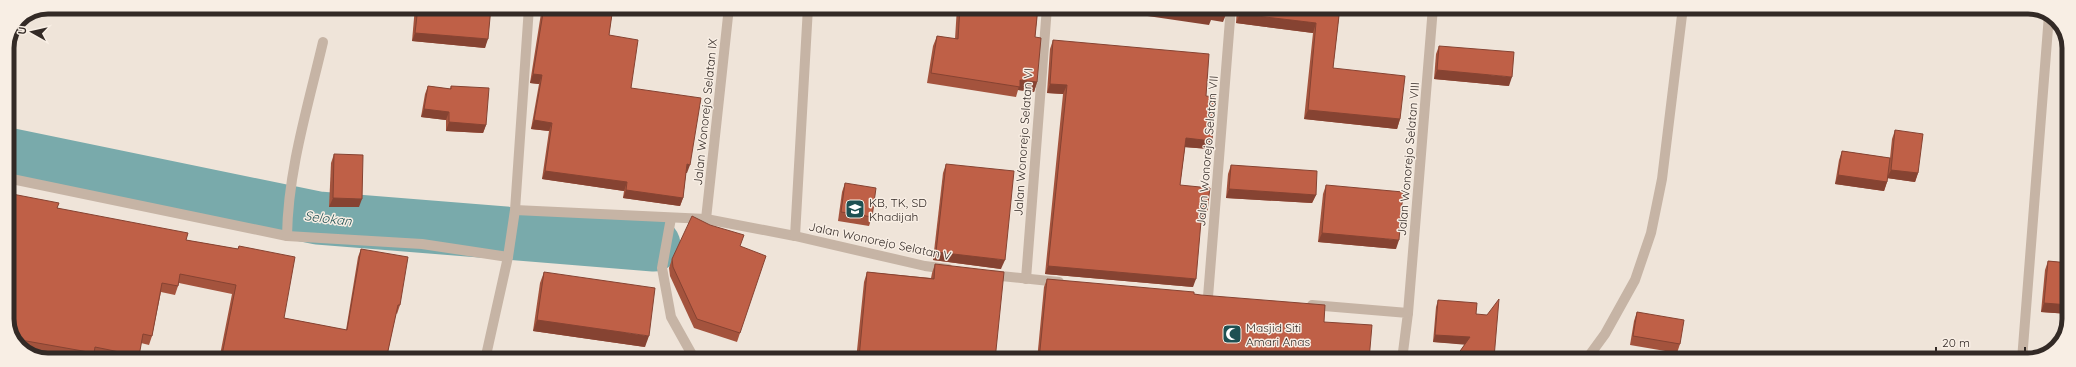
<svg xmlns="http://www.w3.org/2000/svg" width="2076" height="367" font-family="Quicksand,sans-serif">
  <rect width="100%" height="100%" fill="#efe4d9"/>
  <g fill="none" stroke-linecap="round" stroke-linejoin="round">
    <path stroke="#79aaab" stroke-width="53" d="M 7,154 L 318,218 L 654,245"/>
    <g stroke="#c6b4a5" stroke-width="10">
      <path d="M 7,178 L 287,236 L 422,244 L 508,257"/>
      <path d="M 515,210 L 706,219 L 795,236 L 925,266 L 948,269"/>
      <path d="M 671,218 L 662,268 L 671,317 L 695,360"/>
      <path d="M 706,219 L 729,7"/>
      <path d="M 287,236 C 288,170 308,106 323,42"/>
      <path d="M 795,236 L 808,7"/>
      <path d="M 991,275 L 1059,282"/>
      <path d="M 1026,279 L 1047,7"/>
      <path d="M 1208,297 L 1231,7"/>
      <path d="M 1312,305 L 1408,313 L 1402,360"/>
      <path d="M 1408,313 L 1433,7"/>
      <path d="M 485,360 L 508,257 L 515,210 L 529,7"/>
      <path d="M 1586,360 L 1605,334 L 1635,280 L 1651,233 L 1662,179 L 1683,7"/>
      <path d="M 2022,360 L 2049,15"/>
    </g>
  </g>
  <g fill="#a4533d">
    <path d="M 415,7 L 491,7 L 485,48 L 412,41 Z"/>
    <path d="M 542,7 L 613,7 L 609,35 L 631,88 L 687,173 L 686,173 L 683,198 L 680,206 L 623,198 L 624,191 L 542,179 L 549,131 L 531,129 L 539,84 L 530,83 Z"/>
    <path d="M 957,7 L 1038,7 L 1035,37 L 1037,82 L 1034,92 L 1018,90 L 1016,97 L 927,83 L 933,46 L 937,36 L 955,39 Z"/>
    <path d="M 1237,7 L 1340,7 L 1333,68 L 1400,119 L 1397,129 L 1304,119 L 1313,33 L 1236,23 Z"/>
    <path d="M 1053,40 L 1206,96 L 1212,141 L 1209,149 L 1185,147 L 1180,185 L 1207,211 L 1204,219 L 1201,219 L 1193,287 L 1045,274 L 1063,94 L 1047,93 L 1050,49 Z"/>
    <path d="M 1439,46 L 1509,86 L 1434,79 L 1436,54 Z"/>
    <path d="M 428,86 L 450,89 L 451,86 L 486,125 L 483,133 L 446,131 L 446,120 L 421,117 L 425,94 Z"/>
    <path d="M 1895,130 L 1918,173 L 1915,182 L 1887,178 L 1887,182 L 1884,191 L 1835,184 L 1839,160 L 1842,151 L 1890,158 L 1892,139 Z"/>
    <path d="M 334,154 L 359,207 L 329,207 L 331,163 Z"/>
    <path d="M 946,164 L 1001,269 L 933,260 L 943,173 Z"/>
    <path d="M 1231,165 L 1316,195 L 1312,203 L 1226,198 L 1228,174 Z"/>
    <path d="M 845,183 L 872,217 L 869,226 L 838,221 L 842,192 Z"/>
    <path d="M 1326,185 L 1396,249 L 1318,242 L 1323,194 Z"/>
    <path d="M 57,208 L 186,240 L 238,249 L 239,246 L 284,318 L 346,330 L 358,257 L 361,249 L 400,305 L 397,314 L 396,313 L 386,360 L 219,360 L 232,294 L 179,283 L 175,295 L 161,292 L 152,336 L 149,345 L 141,343 L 138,360 L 112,360 L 93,356 L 92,360 L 80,360 L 23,350 L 19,348 L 7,324 Z"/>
    <path d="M 740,246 L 740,333 L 737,342 L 694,328 L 670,276 L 669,268 L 672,259 Z"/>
    <path d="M 2048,261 L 2069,263 L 2069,314 L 2041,312 L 2045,270 Z"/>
    <path d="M 935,264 L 995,360 L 856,360 L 864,282 L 867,272 L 931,278 L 932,273 Z"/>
    <path d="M 544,272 L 645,347 L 533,331 L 540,283 Z"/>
    <path d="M 1047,279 L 1194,294 L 1324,322 L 1369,360 L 1037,360 L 1044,287 Z"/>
    <path d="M 1438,300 L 1476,314 L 1494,358 L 1494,360 L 1456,360 L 1458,354 L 1465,344 L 1433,342 L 1436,307 Z"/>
    <path d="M 1637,312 L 1680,344 L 1677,353 L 1630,345 L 1634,321 Z"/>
  </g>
  <g fill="#864332">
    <path d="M 1086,7 L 1156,7 L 1213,10 L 1227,12 L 1223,22 L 1211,20 L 1209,25 Z"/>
    <path d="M 1240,14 L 1316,23 L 1313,33 L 1236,23 Z"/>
    <path d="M 415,33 L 488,39 L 485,48 L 412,41 Z"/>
    <path d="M 1437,70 L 1512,77 L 1509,86 L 1434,79 Z"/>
    <path d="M 533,74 L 542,75 L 539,84 L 530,83 Z"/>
    <path d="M 1020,80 L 1037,82 L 1034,92 L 1018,90 Z"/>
    <path d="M 1050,84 L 1067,85 L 1063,94 L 1047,93 Z"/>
    <path d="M 424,109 L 449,112 L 446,120 L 421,117 Z"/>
    <path d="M 1308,110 L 1400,119 L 1397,129 L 1304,119 Z"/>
    <path d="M 534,120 L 552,123 L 549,131 L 531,129 Z"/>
    <path d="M 449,122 L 486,125 L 483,133 L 446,131 Z"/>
    <path d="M 1186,138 L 1212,141 L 1209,149 L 1183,147 Z"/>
    <path d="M 687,164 L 690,165 L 687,173 L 684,173 Z"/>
    <path d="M 1891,170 L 1918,173 L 1915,182 L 1887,178 Z"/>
    <path d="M 545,171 L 627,182 L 624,191 L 542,179 Z"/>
    <path d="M 1838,175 L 1887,182 L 1884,191 L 1835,184 Z"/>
    <path d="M 1229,189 L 1316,195 L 1312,203 L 1226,198 Z"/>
    <path d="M 626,190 L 683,198 L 680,206 L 623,198 Z"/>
    <path d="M 333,198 L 362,199 L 359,207 L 329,207 Z"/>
    <path d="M 1202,210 L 1207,211 L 1204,219 L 1199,219 Z"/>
    <path d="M 1322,233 L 1399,240 L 1396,249 L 1318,242 Z"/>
    <path d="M 936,252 L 1005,260 L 1001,269 L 933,260 Z"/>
    <path d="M 1048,266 L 1196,279 L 1193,287 L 1045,274 Z"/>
    <path d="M 2044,303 L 2069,305 L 2069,314 L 2041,312 Z"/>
    <path d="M 537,320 L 649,336 L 645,347 L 533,331 Z"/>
    <path d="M 1435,335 L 1470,337 L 1468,345 L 1433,342 Z"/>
    <path d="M 1458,354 L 1494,358 L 1494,360 L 1456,360 Z"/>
    <path d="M 1191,357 L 1218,360 L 1190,360 Z"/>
    <path d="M 859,358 L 875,360 L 859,360 Z"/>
  </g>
  <g fill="#bf6047" stroke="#864332">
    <path d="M 418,7 L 491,7 L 488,39 L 415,33 Z"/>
    <path d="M 544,7 L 613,7 L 609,35 L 638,40 L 631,88 L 701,98 L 690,165 L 687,164 L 683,198 L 626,190 L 627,182 L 545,171 L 552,123 L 534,120 L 542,75 L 533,74 Z"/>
    <path d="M 960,7 L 1038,7 L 1035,37 L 1041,38 L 1037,82 L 1020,80 L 1020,87 L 931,73 L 937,36 L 958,39 Z"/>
    <path d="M 1156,7 L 1227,7 L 1227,12 L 1213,10 L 1213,16 Z"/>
    <path d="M 1240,7 L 1340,7 L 1333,68 L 1405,76 L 1400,119 L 1308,110 L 1316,23 L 1240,14 Z"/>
    <path d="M 1053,40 L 1209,54 L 1206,96 L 1215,97 L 1212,141 L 1186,138 L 1180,185 L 1210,188 L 1207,211 L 1202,210 L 1196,279 L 1048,266 L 1067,85 L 1050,84 Z"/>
    <path d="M 1439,46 L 1514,52 L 1512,77 L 1437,70 Z"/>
    <path d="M 428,86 L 451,89 L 451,86 L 489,88 L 486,125 L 449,122 L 449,112 L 424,109 Z"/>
    <path d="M 1895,130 L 1923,134 L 1918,173 L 1891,170 Z"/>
    <path d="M 1842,151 L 1890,158 L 1887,182 L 1838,175 Z"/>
    <path d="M 334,154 L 363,155 L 362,199 L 333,198 Z"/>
    <path d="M 946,164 L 1014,171 L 1005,260 L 936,252 Z"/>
    <path d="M 1231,165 L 1317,171 L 1316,195 L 1229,189 Z"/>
    <path d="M 845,183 L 876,188 L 872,217 L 841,212 Z"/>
    <path d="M 1326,185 L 1403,192 L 1399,240 L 1322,233 Z"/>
    <path d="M 7,193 L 59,203 L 57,208 L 188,233 L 186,240 L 238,249 L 239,246 L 295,257 L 284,318 L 347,330 L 361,249 L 408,257 L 400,305 L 398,305 L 386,360 L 221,360 L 236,285 L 180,274 L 178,286 L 162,283 L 152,336 L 143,334 L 139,356 L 95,347 L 94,353 L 15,339 L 7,324 Z"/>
    <path d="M 692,216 L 710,225 L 744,235 L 740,246 L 766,256 L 740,333 L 697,319 L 673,267 L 672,259 Z"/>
    <path d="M 2048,261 L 2069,263 L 2069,305 L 2044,303 Z"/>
    <path d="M 935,264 L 1004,272 L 995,360 L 875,360 L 859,358 L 867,272 L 934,279 Z"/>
    <path d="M 544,272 L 655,288 L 649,336 L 537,320 Z"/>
    <path d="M 1047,279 L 1194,292 L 1194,294 L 1201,295 L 1325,305 L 1324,322 L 1372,325 L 1369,360 L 1218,360 L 1191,357 L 1191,360 L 1039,360 Z"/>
    <path d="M 1499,299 L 1494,358 L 1458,354 L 1470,337 L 1435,335 L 1438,300 L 1477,303 L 1476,314 L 1487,315 Z"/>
    <path d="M 1637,312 L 1684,320 L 1680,344 L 1633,336 Z"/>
  </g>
  <defs>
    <symbol id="school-square" viewBox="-11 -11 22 22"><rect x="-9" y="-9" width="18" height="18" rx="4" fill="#1e5052" stroke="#f8eee4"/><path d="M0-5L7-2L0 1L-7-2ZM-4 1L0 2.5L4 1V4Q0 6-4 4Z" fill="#fff"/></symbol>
    <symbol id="mosque-square" viewBox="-11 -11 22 22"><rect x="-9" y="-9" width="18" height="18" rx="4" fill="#1e5052" stroke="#f8eee4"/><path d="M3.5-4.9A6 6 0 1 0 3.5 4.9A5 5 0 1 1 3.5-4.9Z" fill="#fff"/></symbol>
  </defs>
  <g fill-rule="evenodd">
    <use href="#school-square" x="844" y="198" width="22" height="22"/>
    <use href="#mosque-square" x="1221" y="323" width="22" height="22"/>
  </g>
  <g text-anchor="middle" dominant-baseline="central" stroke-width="3" stroke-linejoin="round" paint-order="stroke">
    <g font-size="12" fill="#332a26" stroke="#f8eee4">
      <text transform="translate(705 112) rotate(-84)">Jalan Wonorejo Selatan IX</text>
      <text transform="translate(1023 142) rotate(-86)">Jalan Wonorejo Selatan VI</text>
      <text transform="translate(1207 151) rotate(-85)">Jalan Wonorejo Selatan VII</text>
      <text transform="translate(1408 159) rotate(-85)">Jalan Wonorejo Selatan VIII</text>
      <text transform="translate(880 241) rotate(12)">Jalan Wonorejo Selatan V</text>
    </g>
    <g font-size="12" fill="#332a26" stroke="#f8eee4" text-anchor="start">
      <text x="869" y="202">KB, TK, SD<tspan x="869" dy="14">Khadijah</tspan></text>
      <text x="1246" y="327">Masjid Siti<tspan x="1246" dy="14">Amari Anas</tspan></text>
    </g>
    <g font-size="13" font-style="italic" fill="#1e5052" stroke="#f8eee4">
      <text transform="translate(328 218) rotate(7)">Selokan</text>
    </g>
  </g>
  <path d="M0 0H2076V367H0ZM48 14H2028A34 34 0 0 1 2062 48V319A34 34 0 0 1 2028 353H48A34 34 0 0 1 14 319V48A34 34 0 0 1 48 14Z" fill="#f8eee4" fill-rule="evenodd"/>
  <path fill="none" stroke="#332a26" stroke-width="5" d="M48 14H2028A34 34 0 0 1 2062 48V319A34 34 0 0 1 2028 353H48A34 34 0 0 1 14 319V48A34 34 0 0 1 48 14Z"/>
  <g transform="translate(32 32) rotate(278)" stroke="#f8eee4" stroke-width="3" paint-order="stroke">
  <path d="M0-3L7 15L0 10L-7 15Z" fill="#332a26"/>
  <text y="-6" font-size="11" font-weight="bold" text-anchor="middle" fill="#332a26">U</text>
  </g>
  <path d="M1936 347v6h89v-6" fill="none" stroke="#332a26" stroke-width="2"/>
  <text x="1942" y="347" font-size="12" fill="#332a26" stroke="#f8eee4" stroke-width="3" paint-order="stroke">20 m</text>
</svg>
